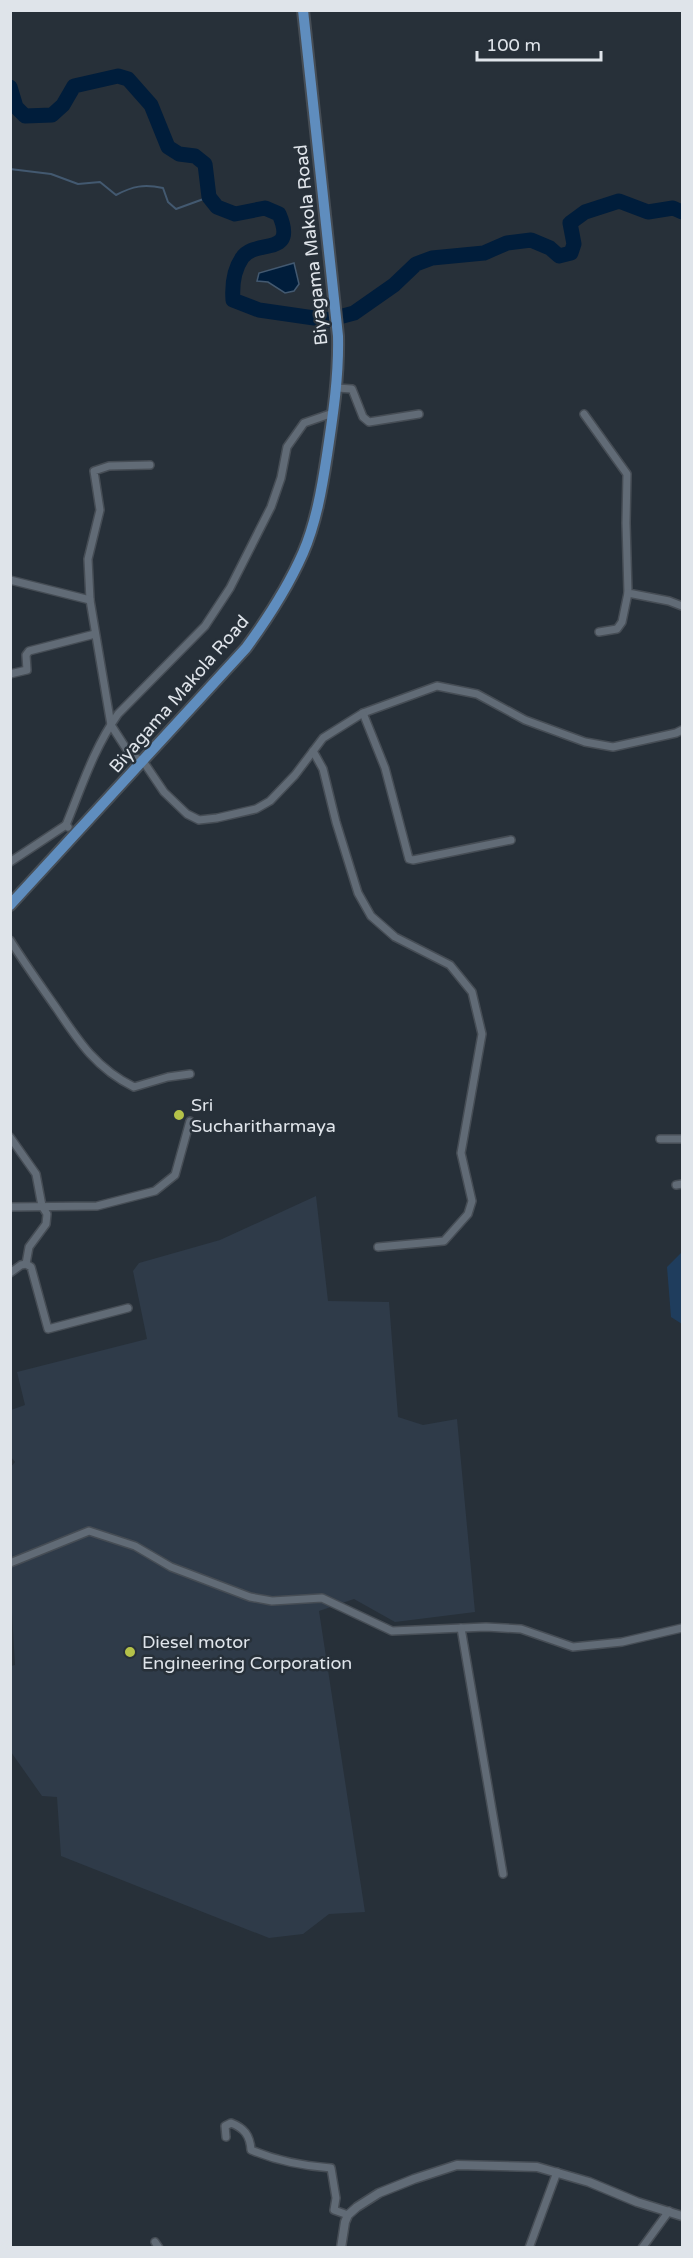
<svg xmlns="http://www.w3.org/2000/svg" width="693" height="2258" font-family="'Varela Round',sans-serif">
  <rect width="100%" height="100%" fill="#273039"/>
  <path fill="#2f3b49" d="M 316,1196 L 328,1301 L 389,1302 L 398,1417 L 423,1425 L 457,1419 L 475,1612 L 395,1622 L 354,1599 L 319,1611 L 365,1912 L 329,1914 L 303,1934 L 269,1938 L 61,1856 L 57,1797 L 42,1796 L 11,1752 L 11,1666 L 15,1665 L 10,1579 L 10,1468 L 15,1462 L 11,1457 L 11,1410 L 25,1405 L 17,1372 L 147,1339 L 133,1271 L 139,1263 L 220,1240 Z"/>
  <path fill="#1f3d5d" d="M 682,1252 L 682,1324 L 671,1317 L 667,1267 Z"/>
  <path fill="#001d3b" stroke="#435970" stroke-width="1.5" d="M 294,263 L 299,284 L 294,291 L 285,293 L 268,282 L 257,281 L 259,273 Z"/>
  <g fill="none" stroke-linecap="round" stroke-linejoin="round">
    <path stroke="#435970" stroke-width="2" d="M 10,169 L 51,174 L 78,184 L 100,182 L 116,195 C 133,186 144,184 163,188 L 168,202 L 176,209 L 209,197"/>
    <path stroke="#001d3b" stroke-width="15" d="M 10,87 L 16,107 L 25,116 L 52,115 L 63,105 L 74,86 L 118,76 L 128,79 L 151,105 L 168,147 L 179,154 L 195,156 L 205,164 L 209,197 L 217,207 L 235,214 L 265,208 L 279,214 C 298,258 255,238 242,258 C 233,271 232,286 233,300 L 259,310 L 328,320 L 354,313 L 394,285 L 416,264 L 432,258 L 484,253 L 507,243 L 531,240 L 550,248 L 559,256 L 571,253 L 574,244 L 570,223 L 585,212 L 619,201 L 648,212 L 673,208 L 682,212"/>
    <defs>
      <g id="minor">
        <path d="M 337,388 L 352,389 L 363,417 L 369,422 L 419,414"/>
        <path d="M 584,414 L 627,474 L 626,523 L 628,593 L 669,601 L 682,606"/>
        <path d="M 150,465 L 109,466 L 94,471 L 100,510 L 88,559 L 90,600 L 111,725 L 131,756 L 143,761 L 164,792 L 187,814 L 199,820 L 217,818 L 256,809 L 270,801 L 295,775 L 323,738 L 363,713 L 437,686 L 477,694 L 525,720 L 585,742 L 613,747 L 676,733 L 682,730"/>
        <path d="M 10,580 L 90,600"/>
        <path d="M 599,632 L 617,629 L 622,622 L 628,593"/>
        <path d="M 10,674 L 27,670 L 26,655 L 29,651 L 95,634"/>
        <path d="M 363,713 L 385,768 L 409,859 L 413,860 L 511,840"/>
        <path d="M 313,751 L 323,769 L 336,822 L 358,893 L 371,916 L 395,937 L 450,965 L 472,992 L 482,1034 L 461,1153 L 472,1201 L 468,1214 L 444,1241 L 378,1247"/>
        <path d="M 66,825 C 82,786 94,748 118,714 L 205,626 L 230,588 L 271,507 L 281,478 L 287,447 L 304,423 L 333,413"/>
        <path d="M 10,862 L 66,825 L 68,827"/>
        <path d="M 10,940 C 25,964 41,986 57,1009 C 79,1042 97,1069 134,1087 L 168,1077 L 190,1074"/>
        <path d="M 10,1137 L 36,1174 L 42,1206 L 47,1214 L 46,1224 L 29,1247 L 26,1264"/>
        <path d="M 660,1139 L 682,1139"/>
        <path d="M 676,1185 L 682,1184"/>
        <path d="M 10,1207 L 97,1206 L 155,1191 L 175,1175 L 190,1121"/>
        <path d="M 10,1273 L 21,1265 L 26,1264 L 31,1267 L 48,1329 L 128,1308"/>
        <path d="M 10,1563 L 89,1531 L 135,1546 L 171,1567 L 250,1597 L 272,1601 L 322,1598 L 392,1631 L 486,1627 L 521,1629 L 573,1647 L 622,1642 L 682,1628"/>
        <path d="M 461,1628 L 503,1874"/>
        <path d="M 226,2137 L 225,2126 L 231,2123 C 244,2128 250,2135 251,2150 C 277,2161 303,2166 331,2168 L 336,2198 L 334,2210 L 348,2215"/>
        <path d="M 155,2242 L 159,2248"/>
        <path d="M 529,2248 L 557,2172"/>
        <path d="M 642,2248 L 669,2211"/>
      </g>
      <path id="tertiary" d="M 341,2248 L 345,2222 L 348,2215 L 357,2207 L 379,2193 L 414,2179 L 457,2165 L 537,2167 L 589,2182 L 637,2202 L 682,2216"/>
      <path id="primary" d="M 10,905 L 246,648 C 268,618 288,587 303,553 C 316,523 322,488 327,455 C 333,415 339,376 338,336 L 303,10"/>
    </defs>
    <use href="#minor" stroke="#464d55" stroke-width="10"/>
    <use href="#tertiary" stroke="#464d55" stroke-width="11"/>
    <use href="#primary" stroke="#464d55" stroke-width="14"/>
    <use href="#minor" stroke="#616b76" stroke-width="7"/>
    <use href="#tertiary" stroke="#616b76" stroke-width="8"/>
    <use href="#primary" stroke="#5f8dbe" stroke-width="10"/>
  </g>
  <g fill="#b5c249" stroke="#273039" stroke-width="2">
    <circle cx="179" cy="1115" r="6"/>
    <circle cx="130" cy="1652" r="6"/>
  </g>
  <g text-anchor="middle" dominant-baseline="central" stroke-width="5" stroke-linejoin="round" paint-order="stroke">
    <g font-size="18" fill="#dfe4ea" stroke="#273039">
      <text transform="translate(311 245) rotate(-96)">Biyagama Makola Road</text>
      <text transform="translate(179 694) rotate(-49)">Biyagama Makola Road</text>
    </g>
    <g font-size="18" fill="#dfe4ea" stroke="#273039" text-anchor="start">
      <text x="191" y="1105">Sri<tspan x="191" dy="21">Sucharitharmaya</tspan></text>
      <text x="142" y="1642">Diesel motor<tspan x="142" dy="21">Engineering Corporation</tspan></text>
    </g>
  </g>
  <rect width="693" height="2258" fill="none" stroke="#dfe4ea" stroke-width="24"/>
  <path d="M477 51v9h124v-9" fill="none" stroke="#dfe4ea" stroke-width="3"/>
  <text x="486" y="51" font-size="18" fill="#dfe4ea" stroke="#273039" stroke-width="4.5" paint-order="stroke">100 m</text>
</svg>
